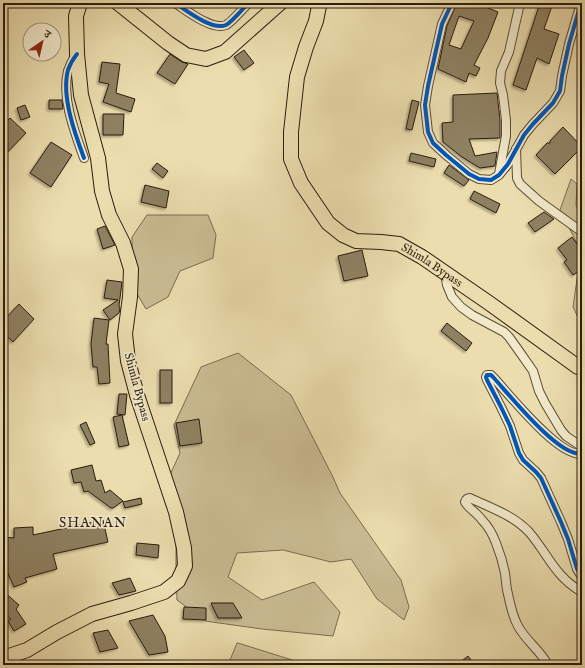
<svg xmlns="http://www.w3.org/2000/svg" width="585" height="668" font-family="'IM FELL English','Noto Serif Devanagari',serif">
  <defs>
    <filter id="shadow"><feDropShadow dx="-2" dy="2" stdDeviation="1" flood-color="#0004"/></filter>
  </defs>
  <rect width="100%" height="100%" fill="#ebddae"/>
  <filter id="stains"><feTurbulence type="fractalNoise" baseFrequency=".005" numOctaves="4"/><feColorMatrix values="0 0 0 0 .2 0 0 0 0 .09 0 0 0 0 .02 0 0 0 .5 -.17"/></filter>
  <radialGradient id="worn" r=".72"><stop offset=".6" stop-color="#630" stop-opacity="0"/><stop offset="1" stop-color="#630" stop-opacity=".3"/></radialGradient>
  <g fill="#cabc93" stroke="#7a6c51">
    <path d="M 571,179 L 577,184 L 576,205 L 582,220 L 582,326 L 573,307 L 581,251 L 560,210 Z"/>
    <path d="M 147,215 L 208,215 L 216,235 L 213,258 L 180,271 L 168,297 L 146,309 L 133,287 L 132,237 Z"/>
    <path d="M 238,353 L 291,395 L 332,475 L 340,493 L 401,580 L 409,607 L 404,620 L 377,599 L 351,559 L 331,562 L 283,550 L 237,553 L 228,577 L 262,600 L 314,582 L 340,612 L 333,636 L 262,629 L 205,621 L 177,600 L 176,571 L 176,522 L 169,477 L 180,453 L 174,425 L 201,367 Z"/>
    <path d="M 237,643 L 238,643 L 308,665 L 234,665 L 230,660 Z"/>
  </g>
  <g fill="#8e8162" stroke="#2a1d0f" fill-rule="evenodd" filter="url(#shadow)">
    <path d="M 457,3 L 470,3 L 480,7 L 481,5 L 498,12 L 488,38 L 474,65 L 480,68 L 476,76 L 469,73 L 466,82 L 438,69 L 447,26 ZM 459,16 L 474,21 L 461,49 L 449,45 Z"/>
    <path d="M 540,3 L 553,3 L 544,29 L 559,34 L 549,64 L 537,58 L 526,90 L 513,85 Z"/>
    <path d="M 244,50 L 254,63 L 244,70 L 234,57 Z"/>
    <path d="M 170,54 L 182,62 L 188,64 L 175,84 L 157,73 Z"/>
    <path d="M 102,62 L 120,64 L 116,93 L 135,99 L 131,112 L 103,102 L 109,84 L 99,82 Z"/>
    <path d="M 497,93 L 500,120 L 500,138 L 469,139 L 475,156 L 497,152 L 495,166 L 480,168 L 462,157 L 443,142 L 442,123 L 453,122 L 453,95 Z"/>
    <path d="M 49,100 L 62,100 L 63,109 L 49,109 Z"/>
    <path d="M 412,100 L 419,102 L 412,130 L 406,129 Z"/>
    <path d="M 25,105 L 30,117 L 21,120 L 17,108 Z"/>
    <path d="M 103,114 L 124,114 L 123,135 L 103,135 Z"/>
    <path d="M 10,118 L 26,133 L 3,157 L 3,125 Z"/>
    <path d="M 563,127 L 582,147 L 555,174 L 536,155 L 547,143 L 550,143 L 550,141 Z"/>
    <path d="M 51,142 L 72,155 L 51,187 L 30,173 Z"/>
    <path d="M 411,153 L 436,159 L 434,167 L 409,161 Z"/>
    <path d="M 157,163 L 168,171 L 163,178 L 152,169 Z"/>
    <path d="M 449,165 L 469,180 L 464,186 L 444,173 Z"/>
    <path d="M 145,185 L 169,191 L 166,208 L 141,202 Z"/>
    <path d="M 474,191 L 500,204 L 496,213 L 470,199 Z"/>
    <path d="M 544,212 L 554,219 L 535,232 L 528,223 Z"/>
    <path d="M 105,226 L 115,245 L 103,249 L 97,229 Z"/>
    <path d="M 572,237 L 582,251 L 582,269 L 573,275 L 564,262 L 567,260 L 558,248 Z"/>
    <path d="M 362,250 L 368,276 L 344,281 L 338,256 Z"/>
    <path d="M 107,280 L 122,282 L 119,306 L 120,308 L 119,313 L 110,320 L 103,310 L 118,300 L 104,298 Z"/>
    <path d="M 19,304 L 34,319 L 13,342 L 8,337 L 3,343 L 3,321 Z"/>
    <path d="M 94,318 L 109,320 L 106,344 L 108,344 L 110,383 L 99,384 L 97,367 L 93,367 L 91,344 Z"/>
    <path d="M 447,323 L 472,343 L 466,351 L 441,331 Z"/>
    <rect x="160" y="370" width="12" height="33"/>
    <path d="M 119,394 L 127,394 L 125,415 L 117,414 Z"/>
    <path d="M 122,415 L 129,445 L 119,447 L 113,417 Z"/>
    <path d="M 199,419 L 202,443 L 180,446 L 176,423 Z"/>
    <path d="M 86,422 L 95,443 L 90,445 L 80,425 Z"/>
    <path d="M 92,465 L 96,481 L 101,480 L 105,493 L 110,490 L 123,501 L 113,508 L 111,508 L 88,491 L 84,492 L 81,482 L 74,483 L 71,470 Z"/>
    <path d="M 141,498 L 142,504 L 125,508 L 123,502 Z"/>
    <path d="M 103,520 L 108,542 L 53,554 L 57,569 L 25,578 L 27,582 L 14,587 L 3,562 L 3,537 L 14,538 L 14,528 L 33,527 L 33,535 Z"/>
    <path d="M 137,543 L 159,545 L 158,558 L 136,555 Z"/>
    <path d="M 130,578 L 136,591 L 119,595 L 112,583 Z"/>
    <path d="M 3,591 L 19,605 L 16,609 L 26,624 L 14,631 L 8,621 L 11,619 L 3,613 Z"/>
    <path d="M 211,603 L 233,603 L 242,618 L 218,618 Z"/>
    <path d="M 184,607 L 206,608 L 206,620 L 183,619 Z"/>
    <path d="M 153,615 L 165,636 L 168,652 L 149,655 L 129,621 Z"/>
    <path d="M 108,630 L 118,648 L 100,652 L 93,633 Z"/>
    <path d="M 468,656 L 475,665 L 457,665 Z"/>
  </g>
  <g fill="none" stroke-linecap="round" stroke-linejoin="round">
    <defs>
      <g id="street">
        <path d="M 175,3 C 186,10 212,31 226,25 C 232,22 243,8 249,3"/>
        <path d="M 452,3 L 442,24 L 428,86 L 425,105 L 428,132 L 433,143 L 446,155 L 469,174 L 479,179 L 491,180 L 499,175 L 508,164 L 524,135 L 533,124 L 553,103 L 560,91 L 562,76 L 569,44 L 581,3"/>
        <path d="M 76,54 C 73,59 70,65 68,71 C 61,97 75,133 84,158"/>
        <path d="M 516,149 L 517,178 L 520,184 L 539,201 L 582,232"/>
        <path d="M 499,174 L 506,136 L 506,120 L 503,95 L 500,83 L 501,71 L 509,52 L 520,3"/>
        <path d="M 445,273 L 447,285 L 452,297 L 461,307 L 472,315 L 504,332 L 509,337 L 519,351 L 533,371 L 539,391 L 545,403 L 561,430 L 566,436 L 582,447"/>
        <path d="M 582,453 C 561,460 507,392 493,377 L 491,375 L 487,375 L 486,377 L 487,380 L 501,407 L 510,426 L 519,453 L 523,460 L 536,472 L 541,478 L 561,522 L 568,539 L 577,569 L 582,577"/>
        <path d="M 548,665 C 540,650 526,641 518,626 C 513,617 510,604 508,594 C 506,587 506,580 505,573 C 503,563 500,553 496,543 C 493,535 488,526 482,520 C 477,513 469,509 465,502 C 466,499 467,498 470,498 C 491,508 513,515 529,532 C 548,554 555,577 582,592"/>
      </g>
      <g id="highway">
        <path d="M 118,3 L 168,43 L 186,55 L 206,59 L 225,52 L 280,3"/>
        <path id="s1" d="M 318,3 L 319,6 L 316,21 L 306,47 L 297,77 L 291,132 L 291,159 L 301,183 L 328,223 L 343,235 L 356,241 L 381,242 L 399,244 L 422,257 L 489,303 L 578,367 L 582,368"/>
        <path d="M 3,658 L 27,650 L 57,632 L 92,614 L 131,603 L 164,592 L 178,581 L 185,566 L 184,548 L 176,512 L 137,395 L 128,361 L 125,334 L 130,297 L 131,269 L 123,243 L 109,215 L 102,191 L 98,158 L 81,95 L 77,54 L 76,16 L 80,3"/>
      </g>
    </defs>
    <use href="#street" stroke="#5a4d37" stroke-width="10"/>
    <use href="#highway" stroke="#2a1d0f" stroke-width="16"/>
    <use href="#street" stroke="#f2e9ca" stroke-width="8"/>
    <use href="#highway" stroke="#ebddae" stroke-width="14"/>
    <defs>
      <g id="cycleway">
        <path d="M 175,3 C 186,10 212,31 226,25 C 232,22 243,8 249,3"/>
        <path d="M 452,3 L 442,24 L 428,86 L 425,105 L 428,132 L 433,143 L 446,155 L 469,174 L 479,179 L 491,180 L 499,175 L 508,164 L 524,135 L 533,124 L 553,103 L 560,91 L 562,76 L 569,44 L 581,3"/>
        <path d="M 77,54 C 73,59 70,64 68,70 C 61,96 75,134 84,158"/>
        <path d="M 582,453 C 561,460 507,392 493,377 L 491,375 L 487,375 L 486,377 L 487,380 L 501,407 L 510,426 L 519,453 L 523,460 L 536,472 L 541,478 L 561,522 L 568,539 L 577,569 L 582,577"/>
      </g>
    </defs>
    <use href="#cycleway" stroke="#f2e9ca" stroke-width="6"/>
    <use href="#cycleway" stroke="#0057b8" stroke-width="4"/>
  </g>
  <g text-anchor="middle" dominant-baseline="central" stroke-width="3.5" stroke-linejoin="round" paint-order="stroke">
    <g font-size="12" fill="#2a1d0f" stroke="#f2e9ca">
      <text stroke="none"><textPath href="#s1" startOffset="350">Shimla Bypass</textPath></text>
      <text transform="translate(137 387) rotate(75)">Shimla Bypass</text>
    </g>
    <g font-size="14" letter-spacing="1" fill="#2a1d0f" stroke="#f2e9ca">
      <text x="93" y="523">SHANAN</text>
    </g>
  </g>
  <rect width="585" height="668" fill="none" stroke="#ebddae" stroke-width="16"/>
  <rect x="4" y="4" width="577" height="660" fill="none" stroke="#2a1d0f" stroke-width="2"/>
  <rect x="8" y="8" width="569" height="652" fill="none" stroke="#2a1d0f"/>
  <g transform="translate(42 42) rotate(34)"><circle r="19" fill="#f2e9ca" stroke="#a2977f"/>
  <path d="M0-3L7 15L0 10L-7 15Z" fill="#8f2418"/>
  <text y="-6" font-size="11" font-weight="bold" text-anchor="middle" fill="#2a1d0f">उ</text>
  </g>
  <rect width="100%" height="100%" filter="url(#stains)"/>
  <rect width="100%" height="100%" fill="url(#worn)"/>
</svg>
